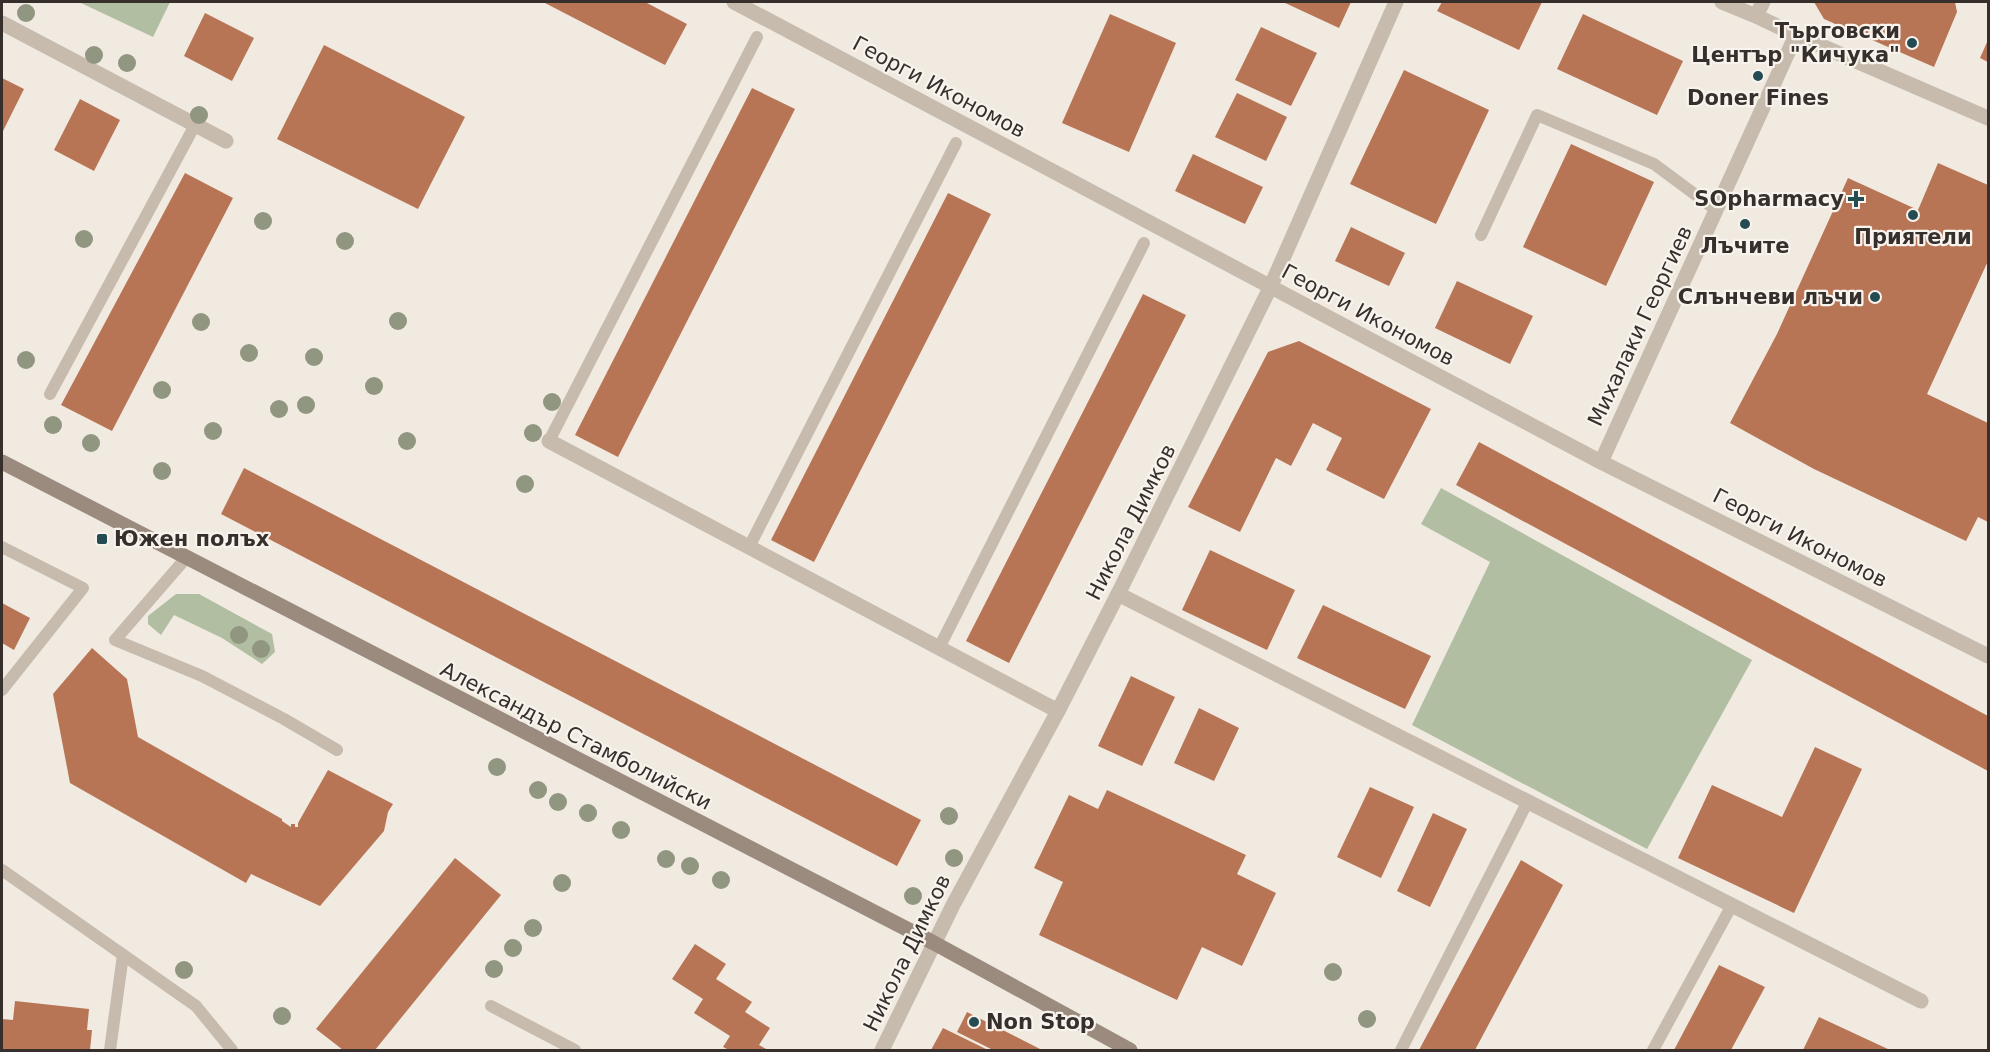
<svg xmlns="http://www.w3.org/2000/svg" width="1990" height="1052" font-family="'DejaVu Sans',sans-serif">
  <rect width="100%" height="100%" fill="#f0eae0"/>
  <g fill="#b2bea1">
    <path d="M 79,2 L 170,2 L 153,37 Z"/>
    <path d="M 1441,488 L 1752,660 L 1647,849 L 1412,725 L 1490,562 L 1421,524 Z"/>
    <path d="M 176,594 L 199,594 L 272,634 L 275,652 L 262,664 L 222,638 L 174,615 L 161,635 L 148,624 L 148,616 Z"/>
  </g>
  <g fill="#b87556">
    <path d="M 543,2 L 645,2 L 687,24 L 665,65 Z"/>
    <path d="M 1283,2 L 1351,2 L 1339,28 Z"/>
    <path d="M 1442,2 L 1542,2 L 1519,50 L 1437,11 Z"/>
    <path d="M 1814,2 L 1955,2 L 1957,12 L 1934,67 L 1824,19 Z"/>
    <path d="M 205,13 L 254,38 L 232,81 L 184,56 Z"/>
    <path d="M 1110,14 L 1176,43 L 1129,152 L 1062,123 Z"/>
    <path d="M 1583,14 L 1683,61 L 1657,115 L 1557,69 Z"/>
    <path d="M 1261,27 L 1317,53 L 1291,106 L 1235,80 Z"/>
    <path d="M 1988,40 L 1988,62 L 1980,58 Z"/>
    <path d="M 324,45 L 465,117 L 418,209 L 277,139 Z"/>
    <path d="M 1404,70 L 1489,110 L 1436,224 L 1350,184 Z"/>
    <path d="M 2,78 L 24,89 L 2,133 Z"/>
    <path d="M 752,88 L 795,109 L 618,457 L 575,435 Z"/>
    <path d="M 1237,93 L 1287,117 L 1266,161 L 1215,137 Z"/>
    <path d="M 80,99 L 120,120 L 94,171 L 54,150 Z"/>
    <path d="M 1571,144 L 1654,182 L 1606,286 L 1523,247 Z"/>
    <path d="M 1193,154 L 1263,187 L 1245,224 L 1175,191 Z"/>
    <path d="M 1938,163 L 1988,185 L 1988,261 L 1927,394 L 1988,423 L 1988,522 L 1978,517 L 1966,541 L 1814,469 L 1730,423 L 1777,334 L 1848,178 L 1918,210 Z"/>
    <path d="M 185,173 L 233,198 L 112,431 L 61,405 Z"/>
    <path d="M 948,193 L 991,214 L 814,562 L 771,540 Z"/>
    <path d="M 1351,227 L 1405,253 L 1389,286 L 1335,261 Z"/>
    <path d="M 1457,281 L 1533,316 L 1510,364 L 1435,328 Z"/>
    <path d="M 1143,294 L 1186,315 L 1009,663 L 966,641 Z"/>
    <path d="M 1299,341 L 1431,409 L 1384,499 L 1326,470 L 1342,438 L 1313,423 L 1291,466 L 1276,458 L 1240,532 L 1188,507 L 1268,352 Z"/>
    <path d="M 1479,442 L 1988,716 L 1988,771 L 1456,485 Z"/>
    <path d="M 244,468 L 921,820 L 897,866 L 221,514 Z"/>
    <path d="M 1210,550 L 1295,590 L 1267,650 L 1182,610 Z"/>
    <path d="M 2,603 L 30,618 L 14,650 L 2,643 Z"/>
    <path d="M 1323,605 L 1431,656 L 1405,709 L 1297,658 Z"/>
    <path d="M 92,648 L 127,679 L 138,737 L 282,819 L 282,821 L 291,827 L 291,824 L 295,824 L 295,827 L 298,827 L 298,823 L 328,770 L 393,804 L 388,812 L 384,831 L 320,906 L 251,874 L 246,883 L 70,783 L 53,694 Z"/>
    <path d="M 1131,676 L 1175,697 L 1142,766 L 1098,746 Z"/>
    <path d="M 1199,708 L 1239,728 L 1214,781 L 1174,763 Z"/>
    <path d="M 1815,747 L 1862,769 L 1794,913 L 1678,858 L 1712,785 L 1782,817 Z"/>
    <path d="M 1370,787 L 1414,807 L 1381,878 L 1337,857 Z"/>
    <path d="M 1107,790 L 1246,855 L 1237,874 L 1276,893 L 1242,966 L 1202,947 L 1177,1000 L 1039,935 L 1063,882 L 1034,868 L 1069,795 L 1098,809 Z"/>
    <path d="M 1433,813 L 1467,829 L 1430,907 L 1397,891 Z"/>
    <path d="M 455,858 L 501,895 L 375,1050 L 343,1050 L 316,1029 Z"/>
    <path d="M 1521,860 L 1563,885 L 1475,1050 L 1419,1050 Z"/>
    <path d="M 695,944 L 726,964 L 716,979 L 752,1002 L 745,1012 L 770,1028 L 759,1045 L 768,1050 L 729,1050 L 723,1047 L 730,1036 L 694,1013 L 703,999 L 672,979 Z"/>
    <path d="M 1719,965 L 1765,987 L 1731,1050 L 1674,1050 Z"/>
    <path d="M 15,1001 L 89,1009 L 87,1030 L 92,1030 L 90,1050 L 2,1050 L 2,1019 L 13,1020 Z"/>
    <path d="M 967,1012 L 1042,1050 L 993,1050 L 957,1032 Z"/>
    <path d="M 1819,1017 L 1890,1050 L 1803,1050 Z"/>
    <path d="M 943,1028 L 988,1050 L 931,1050 Z"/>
  </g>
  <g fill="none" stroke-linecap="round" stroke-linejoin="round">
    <g stroke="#c7bbad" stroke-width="12">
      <path d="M 1481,235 L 1537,115 L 1654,164 L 1716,210"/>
      <path d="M 50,394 L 195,125"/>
      <path d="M 549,441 L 757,37"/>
      <path d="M 2,547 L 83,588 L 2,690"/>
      <path d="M 749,547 L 956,143"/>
      <path d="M 186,558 L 115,640 L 202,676 L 284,719 L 337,750"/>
      <path d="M 939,648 L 1144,243"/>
      <path d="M 2,870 L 196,1006 L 232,1050"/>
      <path d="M 491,1006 L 575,1050"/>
      <path d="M 110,1050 L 123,955"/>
      <path d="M 1401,1050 L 1528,801"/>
      <path d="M 1653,1050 L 1732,905"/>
    </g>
    <g stroke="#c7bbad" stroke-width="15">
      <path d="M 734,2 L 1601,462 L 1988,656"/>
      <path d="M 1722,2 L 1756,16"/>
      <path d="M 2,23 L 226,141"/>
      <path d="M 1796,35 L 1988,118"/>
      <path d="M 549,441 L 1058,711"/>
      <path d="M 1601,462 L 1796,35 L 1756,16 L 1763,2"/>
      <path d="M 1118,594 L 1921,1001"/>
      <path d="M 882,1050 L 953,905 L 1058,711 L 1118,594 L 1270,288 L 1396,2"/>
    </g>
    <path stroke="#9b8b7e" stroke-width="15" d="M 2,462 L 934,943 L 1130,1050"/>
  </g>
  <g fill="#919680">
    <circle cx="26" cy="13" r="9"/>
    <circle cx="94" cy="55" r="9"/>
    <circle cx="127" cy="63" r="9"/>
    <circle cx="199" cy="115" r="9"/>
    <circle cx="263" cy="221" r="9"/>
    <circle cx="84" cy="239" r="9"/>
    <circle cx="345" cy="241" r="9"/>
    <circle cx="398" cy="321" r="9"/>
    <circle cx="201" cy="322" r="9"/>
    <circle cx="249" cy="353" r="9"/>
    <circle cx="314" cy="357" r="9"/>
    <circle cx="26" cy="360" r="9"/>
    <circle cx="374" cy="386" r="9"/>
    <circle cx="162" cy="390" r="9"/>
    <circle cx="552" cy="402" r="9"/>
    <circle cx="306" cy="405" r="9"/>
    <circle cx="279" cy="409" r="9"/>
    <circle cx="53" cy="425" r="9"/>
    <circle cx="213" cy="431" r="9"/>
    <circle cx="533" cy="433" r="9"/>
    <circle cx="407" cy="441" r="9"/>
    <circle cx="91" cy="443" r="9"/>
    <circle cx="162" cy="471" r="9"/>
    <circle cx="525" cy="484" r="9"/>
    <circle cx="239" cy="635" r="9"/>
    <circle cx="261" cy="649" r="9"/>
    <circle cx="497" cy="767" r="9"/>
    <circle cx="538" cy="790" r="9"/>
    <circle cx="558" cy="802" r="9"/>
    <circle cx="588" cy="813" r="9"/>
    <circle cx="949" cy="816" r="9"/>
    <circle cx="621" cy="830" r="9"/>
    <circle cx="954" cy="858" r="9"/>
    <circle cx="666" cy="859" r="9"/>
    <circle cx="690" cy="866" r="9"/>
    <circle cx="721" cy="880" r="9"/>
    <circle cx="562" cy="883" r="9"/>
    <circle cx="913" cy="896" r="9"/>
    <circle cx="533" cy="928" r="9"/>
    <circle cx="513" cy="948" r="9"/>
    <circle cx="494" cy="969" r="9"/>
    <circle cx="184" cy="970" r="9"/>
    <circle cx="1333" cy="972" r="9"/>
    <circle cx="282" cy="1016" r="9"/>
    <circle cx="1367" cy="1019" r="9"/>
  </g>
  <g fill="#254c53" stroke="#f8f3ec" stroke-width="2">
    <circle cx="1912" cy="43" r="6"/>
    <circle cx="1758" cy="76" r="6"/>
    <path d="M1853 190h6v6h6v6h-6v6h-6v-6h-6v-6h6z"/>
    <circle cx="1913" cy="215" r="6"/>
    <circle cx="1745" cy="224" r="6"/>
    <circle cx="1875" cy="297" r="6"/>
    <rect x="96" y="533" width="12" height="12" rx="3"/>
    <circle cx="974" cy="1022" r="6"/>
  </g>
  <g text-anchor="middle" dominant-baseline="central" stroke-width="4.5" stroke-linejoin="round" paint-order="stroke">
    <g font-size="21" font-weight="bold" fill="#362f2b" stroke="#f8f3ec" text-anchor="end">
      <text x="1900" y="31">Търговски<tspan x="1900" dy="24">Център "Кичука"</tspan></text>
      <text x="1758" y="98" text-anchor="middle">Doner Fines</text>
      <text x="1844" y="199">SOpharmacy</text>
      <text x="1913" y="237" text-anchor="middle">Приятели</text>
      <text x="1745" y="246" text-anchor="middle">Лъчите</text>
      <text x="1863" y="297">Слънчеви лъчи</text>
      <text x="114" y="539" text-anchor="start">Южен полъх</text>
      <text x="986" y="1022" text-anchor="start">Non Stop</text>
    </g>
    <g font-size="21" fill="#362f2b" stroke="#f8f3ec">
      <text transform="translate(939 87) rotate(28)">Георги Икономов</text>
      <text transform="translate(1368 315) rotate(28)">Георги Икономов</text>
      <text transform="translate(1640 326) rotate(-65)">Михалаки Георгиев</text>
      <text transform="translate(1131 522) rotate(-63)">Никола Димков</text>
      <text transform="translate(1800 538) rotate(27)">Георги Икономов</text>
      <text transform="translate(576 736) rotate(27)">Александър Стамболийски</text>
      <text transform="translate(907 953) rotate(-64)">Никола Димков</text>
    </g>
  </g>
  <rect width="1990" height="1052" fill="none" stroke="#362f2b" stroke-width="6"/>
</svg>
